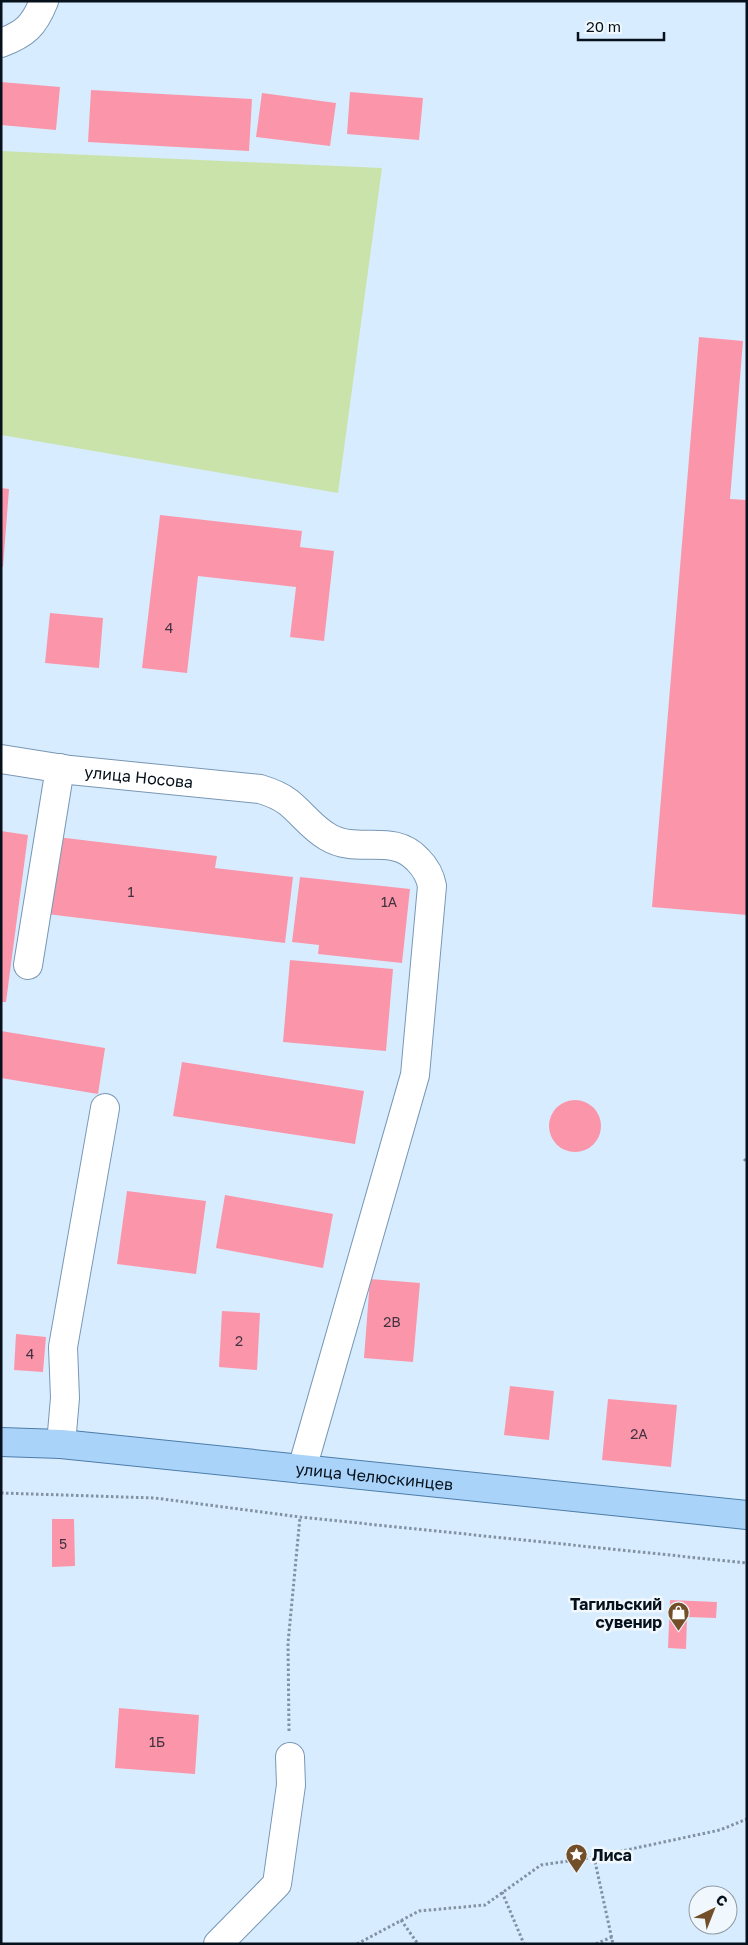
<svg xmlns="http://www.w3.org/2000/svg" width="748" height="1945" font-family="'Golos Text',sans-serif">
  <rect width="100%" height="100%" fill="#d8ecff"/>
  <path fill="#cae3ab" d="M 1,151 L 382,168 L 338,493 L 1,435 Z"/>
  <g fill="#fb96aa">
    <path d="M 1,82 L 60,87 L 56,130 L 1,125 Z"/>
    <path d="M 91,90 L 252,99 L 249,151 L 88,142 Z"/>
    <path d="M 350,92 L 423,98 L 419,140 L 347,134 Z"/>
    <path d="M 262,93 L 336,103 L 330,146 L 256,137 Z"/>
    <path d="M 699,337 L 743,341 L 730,499 L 747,500 L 747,915 L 652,907 Z"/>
    <path d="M 1,488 L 9,489 L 3,567 L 1,567 Z"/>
    <path d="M 160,515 L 302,531 L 300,547 L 334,551 L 324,641 L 290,637 L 296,587 L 198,576 L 187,673 L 142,668 Z"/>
    <path d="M 50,613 L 103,618 L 99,668 L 45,663 Z"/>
    <path d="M 1,831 L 28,835 L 6,1002 L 1,1002 Z"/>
    <path d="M 57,837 L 217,856 L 215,868 L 293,877 L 285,943 L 47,914 Z"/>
    <path d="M 300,877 L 410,889 L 402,963 L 318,954 L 319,945 L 292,942 Z"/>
    <path d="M 290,960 L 393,969 L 386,1051 L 283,1042 Z"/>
    <path d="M 1,1031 L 105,1048 L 98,1094 L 1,1078 Z"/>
    <path d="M 182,1062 L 364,1091 L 355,1144 L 173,1116 Z"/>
    <circle cx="575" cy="1126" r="26"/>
    <path d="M 127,1191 L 206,1201 L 196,1274 L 117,1264 Z"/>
    <path d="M 225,1195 L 333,1214 L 323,1268 L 216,1248 Z"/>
    <path d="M 370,1279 L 420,1283 L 413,1362 L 364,1358 Z"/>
    <path d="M 222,1311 L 260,1313 L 257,1370 L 219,1367 Z"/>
    <path d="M 16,1334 L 46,1337 L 43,1372 L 14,1370 Z"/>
    <path d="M 510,1386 L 554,1391 L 549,1440 L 504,1435 Z"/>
    <path d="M 608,1399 L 677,1405 L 671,1467 L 602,1460 Z"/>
    <path d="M 52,1519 L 74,1519 L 75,1566 L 52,1567 Z"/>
    <path d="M 670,1600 L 717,1602 L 716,1618 L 687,1617 L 686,1649 L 668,1648 Z"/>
    <path d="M 119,1708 L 199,1715 L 195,1774 L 115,1768 Z"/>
  </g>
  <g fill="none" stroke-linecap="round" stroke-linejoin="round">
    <defs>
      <g id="minor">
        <path d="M 1,43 C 25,34 34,26 44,1"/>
        <path id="s1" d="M 1,759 L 70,770 L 260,789 C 270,792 279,795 288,802 C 302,813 312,828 328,837 C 358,855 393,832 418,860 C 426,868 430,875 432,886 L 415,1075 L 302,1469"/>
        <path d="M 28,965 L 60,768"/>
        <path d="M 61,1444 L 65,1398 L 63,1347 L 105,1108"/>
        <path d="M 218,1944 L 277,1884 L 291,1785 L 290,1757"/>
      </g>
      <g id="major">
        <path id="s2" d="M 1,1442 L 61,1444 L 747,1515"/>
      </g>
    </defs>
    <use href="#minor" stroke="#7897b4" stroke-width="30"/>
    <use href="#major" stroke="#4c7ca9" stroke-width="30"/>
    <g stroke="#8192a1" stroke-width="3" stroke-dasharray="2.5 2.5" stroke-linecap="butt">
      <path d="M 744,1159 L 747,1162"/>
      <path d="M 1,1493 L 155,1498 L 300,1517 L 747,1563"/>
      <path d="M 289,1731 L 288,1643 L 300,1517"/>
      <path d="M 594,1857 L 613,1944"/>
      <path d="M 502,1892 L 524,1944"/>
      <path d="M 401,1920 L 418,1944"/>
      <path d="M 357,1944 L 419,1911 L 485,1905 L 541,1865 L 589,1858 L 720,1830 L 747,1819"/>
      <path d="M 596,1944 L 612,1937"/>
    </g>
    <use href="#minor" stroke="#fff" stroke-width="28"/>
    <use href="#major" stroke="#aad3f9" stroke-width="28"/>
  </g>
  <defs>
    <symbol id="shop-pin" viewBox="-11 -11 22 30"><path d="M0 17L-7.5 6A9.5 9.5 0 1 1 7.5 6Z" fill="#724f28" stroke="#f0f7fd"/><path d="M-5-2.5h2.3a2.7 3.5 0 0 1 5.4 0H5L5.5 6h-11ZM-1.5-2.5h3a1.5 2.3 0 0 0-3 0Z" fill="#fff"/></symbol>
    <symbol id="sight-pin" viewBox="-11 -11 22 30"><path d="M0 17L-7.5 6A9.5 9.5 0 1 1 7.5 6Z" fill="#724f28" stroke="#f0f7fd"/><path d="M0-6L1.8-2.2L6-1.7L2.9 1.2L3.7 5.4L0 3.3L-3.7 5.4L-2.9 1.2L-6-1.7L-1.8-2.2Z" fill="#fff"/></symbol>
  </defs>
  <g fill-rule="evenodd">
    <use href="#shop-pin" x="666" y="1600" width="25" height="34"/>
    <use href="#sight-pin" x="564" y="1842" width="25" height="34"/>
  </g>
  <g text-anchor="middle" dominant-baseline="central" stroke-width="5" stroke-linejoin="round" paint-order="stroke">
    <g font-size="14" fill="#433240">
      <text x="169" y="627">4</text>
      <text x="131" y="891">1</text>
      <text x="389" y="901">1А</text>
      <text x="392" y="1321">2В</text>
      <text x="239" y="1340">2</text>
      <text x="30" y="1353">4</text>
      <text x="639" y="1433">2А</text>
      <text x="63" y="1543">5</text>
      <text x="157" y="1741">1Б</text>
    </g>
    <g font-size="16" fill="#06111c" stroke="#f0f7fd">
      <text stroke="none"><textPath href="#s1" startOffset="139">улица Носова</textPath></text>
      <text stroke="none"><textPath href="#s2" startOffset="375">улица Челюскинцев</textPath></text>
    </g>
    <g font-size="16" font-weight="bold" fill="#06111c" stroke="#f0f7fd" text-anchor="end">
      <text x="662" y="1604">Тагильский<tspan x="662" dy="18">сувенир</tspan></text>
      <text x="592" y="1855" text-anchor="start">Лиса</text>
    </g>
  </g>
  <rect width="748" height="1945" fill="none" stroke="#06111c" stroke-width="5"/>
  <g transform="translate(713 1910) rotate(43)"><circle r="24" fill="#f0f7fd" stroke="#929ba3"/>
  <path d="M0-4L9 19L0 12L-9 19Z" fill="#724f28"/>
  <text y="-8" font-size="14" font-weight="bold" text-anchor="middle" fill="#06111c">С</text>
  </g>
  <path d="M578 32v8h86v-8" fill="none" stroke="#06111c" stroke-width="2.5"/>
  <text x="586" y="32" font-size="15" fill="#06111c" stroke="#f0f7fd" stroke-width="4" paint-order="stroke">20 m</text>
</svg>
